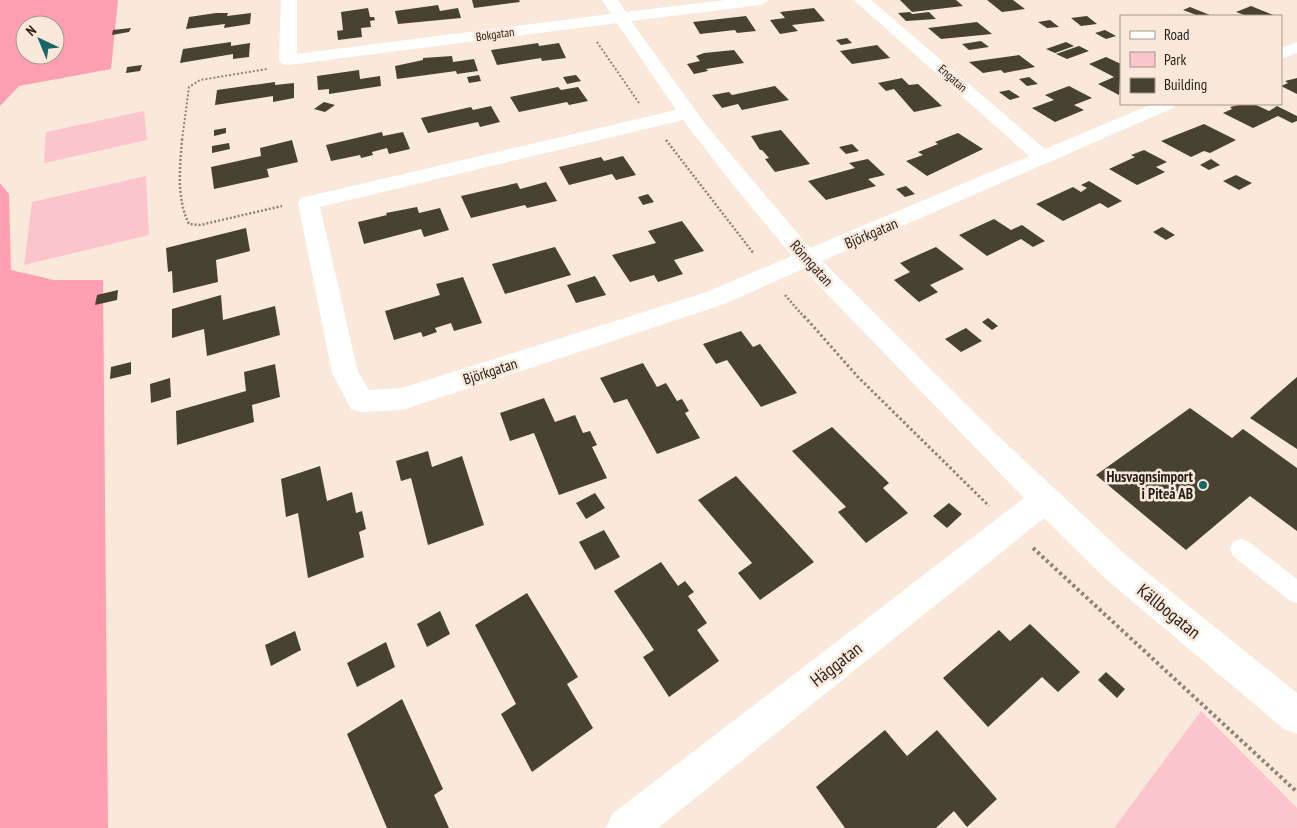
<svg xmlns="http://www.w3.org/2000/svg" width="1297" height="828" font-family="'PT Sans Narrow',sans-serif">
  <rect width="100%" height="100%" fill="#fae9db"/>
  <g fill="#fcc4cd">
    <path d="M 144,111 L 147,140 L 44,163 L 46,132 Z"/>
    <path d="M 146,176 L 149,235 L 24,265 L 32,202 Z"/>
    <path d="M 1201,711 L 1297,808 L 1297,828 L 1114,828 Z"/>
  </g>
  <g fill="#ff9fb1" fill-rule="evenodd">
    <path d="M 0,0 L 118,0 L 111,69 L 19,86 L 0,106 ZM 25,25 L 55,25 L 55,55 L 25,55 Z"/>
    <path d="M 0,183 L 9,194 L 11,270 L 54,280 L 103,280 L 108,828 L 0,828 Z"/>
  </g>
  <g fill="#484233">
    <path d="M 472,0 L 519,0 L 520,2 L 474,8 Z"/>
    <path d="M 900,0 L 956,0 L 963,6 L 912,12 Z"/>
    <path d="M 987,0 L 1013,0 L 1025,9 L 1002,12 Z"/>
    <path d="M 438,5 L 440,11 L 458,8 L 461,18 L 398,24 L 395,11 Z"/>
    <path d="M 1251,6 L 1276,16 L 1247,16 L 1236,12 Z"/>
    <path d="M 1190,7 L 1210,15 L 1199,16 L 1183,10 Z"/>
    <path d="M 368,8 L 370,17 L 374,17 L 375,20 L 370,21 L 371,27 L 361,28 L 362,37 L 338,40 L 337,31 L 343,30 L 341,12 Z"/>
    <path d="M 814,8 L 825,21 L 792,25 L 798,31 L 780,34 L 770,20 L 785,18 L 780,12 Z"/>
    <path d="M 910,12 L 912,14 L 929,12 L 936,19 L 906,21 L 898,13 Z"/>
    <path d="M 216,13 L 228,13 L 227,16 L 251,13 L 250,24 L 224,28 L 225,24 L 186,29 L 189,17 Z"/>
    <path d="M 746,16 L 756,31 L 737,33 L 735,30 L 700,34 L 693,22 Z"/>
    <path d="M 1087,16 L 1097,24 L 1081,26 L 1071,18 Z"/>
    <path d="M 1050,20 L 1059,27 L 1047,28 L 1038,22 Z"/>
    <path d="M 977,22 L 992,34 L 941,39 L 928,28 Z"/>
    <path d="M 131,28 L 129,32 L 112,35 L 113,30 Z"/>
    <path d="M 1105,30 L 1116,36 L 1106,39 L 1095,33 Z"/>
    <path d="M 847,38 L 852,43 L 841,45 L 836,40 Z"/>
    <path d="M 981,41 L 989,47 L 969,50 L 962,44 Z"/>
    <path d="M 231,42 L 231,46 L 250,43 L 249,57 L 233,59 L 233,54 L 180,63 L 183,49 Z"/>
    <path d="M 1066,42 L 1074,46 L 1055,53 L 1046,49 Z"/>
    <path d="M 538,43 L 539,46 L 559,43 L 566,58 L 542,61 L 541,58 L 497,65 L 491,50 Z"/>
    <path d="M 877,45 L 890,58 L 852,64 L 840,51 Z"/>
    <path d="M 1079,46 L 1089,51 L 1067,59 L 1056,54 Z"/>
    <path d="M 734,50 L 744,63 L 706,69 L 708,71 L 694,74 L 687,64 L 700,61 L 696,56 L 704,53 Z"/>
    <path d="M 1019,55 L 1035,67 L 1004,73 L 1001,70 L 983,73 L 969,62 Z"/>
    <path d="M 452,56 L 453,62 L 474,59 L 478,71 L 457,74 L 456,71 L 397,79 L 395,66 L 423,60 L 423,58 Z"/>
    <path d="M 1106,57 L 1121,64 L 1119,95 L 1098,84 L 1114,77 L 1089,64 Z"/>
    <path d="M 142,65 L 140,71 L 126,73 L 127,67 Z"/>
    <path d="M 359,70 L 360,79 L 380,76 L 381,86 L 329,94 L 329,89 L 318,90 L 317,76 Z"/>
    <path d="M 479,75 L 481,81 L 469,83 L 467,77 Z"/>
    <path d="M 576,75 L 581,81 L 567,84 L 563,77 Z"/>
    <path d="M 1029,77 L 1038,84 L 1027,86 L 1019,79 Z"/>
    <path d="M 902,78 L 909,85 L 918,84 L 942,106 L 914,112 L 894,89 L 886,91 L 878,83 Z"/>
    <path d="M 1297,78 L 1297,94 L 1281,86 L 1288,83 L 1285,81 Z"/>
    <path d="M 275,82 L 275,85 L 294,83 L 294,98 L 273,102 L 273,96 L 215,105 L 217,90 Z"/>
    <path d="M 775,86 L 789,100 L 742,110 L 738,104 L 722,108 L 712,95 L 729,92 L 732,95 Z"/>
    <path d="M 1069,86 L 1092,98 L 1074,105 L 1084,110 L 1055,122 L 1032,108 L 1054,100 L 1045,95 Z"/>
    <path d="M 558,87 L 561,90 L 578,87 L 588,101 L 569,105 L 567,102 L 519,112 L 510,97 Z"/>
    <path d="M 1009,90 L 1020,97 L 1010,100 L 999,92 Z"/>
    <path d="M 324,102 L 335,105 L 325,112 L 314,109 Z"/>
    <path d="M 1243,104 L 1254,104 L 1269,111 L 1277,106 L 1297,116 L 1297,121 L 1292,123 L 1278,116 L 1253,128 L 1223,113 L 1232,109 L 1230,107 Z"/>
    <path d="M 491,106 L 500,122 L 480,127 L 478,122 L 428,133 L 421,118 L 471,107 L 473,110 Z"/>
    <path d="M 1204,124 L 1236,140 L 1210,153 L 1204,151 L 1191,157 L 1161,141 Z"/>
    <path d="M 226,128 L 226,133 L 214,136 L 214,130 Z"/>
    <path d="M 781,130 L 810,164 L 775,172 L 765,159 L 769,158 L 762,150 L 760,150 L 751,136 Z"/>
    <path d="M 382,132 L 383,136 L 403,132 L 410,149 L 389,154 L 387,148 L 372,152 L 373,155 L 361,158 L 360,155 L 331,161 L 326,145 Z"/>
    <path d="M 958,133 L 983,149 L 927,176 L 906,161 L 923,155 L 918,152 L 938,144 L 935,142 Z"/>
    <path d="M 292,140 L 298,162 L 267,169 L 269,177 L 214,189 L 211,167 L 261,156 L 260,148 Z"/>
    <path d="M 229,143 L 230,149 L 212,153 L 212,146 Z"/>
    <path d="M 852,144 L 859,151 L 846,154 L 839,147 Z"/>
    <path d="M 1144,150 L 1167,162 L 1156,167 L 1165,172 L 1137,185 L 1109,169 L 1135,157 L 1131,155 Z"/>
    <path d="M 623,156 L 636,175 L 616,180 L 612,174 L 569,185 L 559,167 L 601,157 L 604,161 Z"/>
    <path d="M 868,159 L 885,175 L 868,179 L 876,186 L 826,200 L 808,181 L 855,168 L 849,163 Z"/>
    <path d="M 1211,159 L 1220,165 L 1209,170 L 1200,165 Z"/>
    <path d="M 1236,175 L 1252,183 L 1239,190 L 1223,181 Z"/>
    <path d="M 1089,181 L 1122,201 L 1108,208 L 1100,203 L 1063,221 L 1036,204 L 1073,187 L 1081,192 L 1087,188 L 1081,185 Z"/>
    <path d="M 546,182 L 557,201 L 527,208 L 525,205 L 471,218 L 461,196 L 517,183 L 520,189 Z"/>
    <path d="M 906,186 L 915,194 L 905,197 L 896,189 Z"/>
    <path d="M 648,194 L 654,202 L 643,205 L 638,197 Z"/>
    <path d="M 417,207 L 419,213 L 440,208 L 449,230 L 424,237 L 421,229 L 364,244 L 358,222 L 387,215 L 386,213 Z"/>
    <path d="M 994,219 L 1011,230 L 1022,225 L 1045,241 L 1033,247 L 1021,239 L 987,256 L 959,235 Z"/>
    <path d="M 682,221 L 704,251 L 674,260 L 683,274 L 658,282 L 654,275 L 630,282 L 612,255 L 656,243 L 648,231 Z"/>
    <path d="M 1162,227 L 1175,235 L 1166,240 L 1153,232 Z"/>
    <path d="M 246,228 L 250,251 L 216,260 L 218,282 L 173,293 L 172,271 L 168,272 L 166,248 Z"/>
    <path d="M 555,247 L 571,275 L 505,294 L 492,264 Z"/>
    <path d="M 936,247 L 964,269 L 930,285 L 938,292 L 919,302 L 894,280 L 910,272 L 900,263 Z"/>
    <path d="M 595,276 L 606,295 L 576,303 L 567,285 Z"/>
    <path d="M 463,277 L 482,323 L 454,331 L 451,323 L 435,328 L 437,332 L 423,337 L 421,332 L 394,340 L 385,311 L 440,295 L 436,284 Z"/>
    <path d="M 118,290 L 117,300 L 95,305 L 97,295 Z"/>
    <path d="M 221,295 L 223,320 L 275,306 L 280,335 L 207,356 L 204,329 L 172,338 L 172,309 Z"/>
    <path d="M 988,318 L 998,326 L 992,330 L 982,322 Z"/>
    <path d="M 966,328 L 982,341 L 961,352 L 945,339 Z"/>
    <path d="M 741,331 L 753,347 L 760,344 L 797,393 L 761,407 L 727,360 L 716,364 L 703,344 Z"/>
    <path d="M 131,362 L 131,374 L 110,379 L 111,367 Z"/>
    <path d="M 643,363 L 657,387 L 666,383 L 677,401 L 682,399 L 689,411 L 685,413 L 700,438 L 657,454 L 627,399 L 614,403 L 600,378 Z"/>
    <path d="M 275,364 L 280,397 L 252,405 L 254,422 L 177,445 L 176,411 L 246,391 L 244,372 Z"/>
    <path d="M 1297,377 L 1297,449 L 1250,418 Z"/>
    <path d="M 170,378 L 171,397 L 151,403 L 150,384 Z"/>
    <path d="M 544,398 L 555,422 L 575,415 L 583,433 L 590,431 L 597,445 L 592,447 L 607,478 L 559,495 L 534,433 L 510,441 L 500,413 Z"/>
    <path d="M 1190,408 L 1232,438 L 1243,429 L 1297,468 L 1297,531 L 1250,496 L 1186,550 L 1096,475 Z"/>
    <path d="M 832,427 L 889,483 L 883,488 L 908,513 L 866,543 L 838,512 L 846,507 L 792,451 Z"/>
    <path d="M 428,451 L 432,467 L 462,456 L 484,525 L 428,545 L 411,478 L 401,481 L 396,461 Z"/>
    <path d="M 320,466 L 327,501 L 352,492 L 356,513 L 362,511 L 366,529 L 359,532 L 364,557 L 308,578 L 298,513 L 286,517 L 281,479 Z"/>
    <path d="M 736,476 L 814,562 L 760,600 L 738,573 L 752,563 L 698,500 Z"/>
    <path d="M 595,493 L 605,508 L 586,519 L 576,503 Z"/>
    <path d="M 949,503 L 962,514 L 947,528 L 933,516 Z"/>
    <path d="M 604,530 L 620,557 L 595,570 L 579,542 Z"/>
    <path d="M 661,562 L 678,586 L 685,581 L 694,592 L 688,596 L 707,623 L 697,630 L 719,661 L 669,697 L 643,657 L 654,650 L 614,591 Z"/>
    <path d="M 527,593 L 578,677 L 567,684 L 593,728 L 532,772 L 501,714 L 516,704 L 475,625 Z"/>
    <path d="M 440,611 L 450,634 L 427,647 L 417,624 Z"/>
    <path d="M 1030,624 L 1080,672 L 1058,692 L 1042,677 L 988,727 L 943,678 L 999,630 L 1010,641 Z"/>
    <path d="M 295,631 L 301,650 L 271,666 L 265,645 Z"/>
    <path d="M 386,642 L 395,667 L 357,687 L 347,663 Z"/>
    <path d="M 1106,672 L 1125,689 L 1117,698 L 1098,680 Z"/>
    <path d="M 402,699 L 443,789 L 434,795 L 449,828 L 387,828 L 347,734 Z"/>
    <path d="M 885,730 L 907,756 L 937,730 L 997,799 L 967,827 L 954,811 L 936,828 L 845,828 L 816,787 Z"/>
  </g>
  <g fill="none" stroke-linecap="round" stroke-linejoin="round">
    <g stroke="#8e8379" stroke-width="2" stroke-dasharray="2 2" stroke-linecap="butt">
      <path d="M 597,42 L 639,103"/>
      <path d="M 182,140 L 189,87 L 200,80 L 267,69"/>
    </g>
    <g stroke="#8e8379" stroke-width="2.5" stroke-dasharray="2 2" stroke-linecap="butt">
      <path d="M 182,139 C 180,167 176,198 189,224 L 200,225 L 282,206"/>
      <path d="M 666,140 L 754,254"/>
      <path d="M 785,295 L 805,318"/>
    </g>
    <path stroke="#8e8379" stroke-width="3" stroke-dasharray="2.5 2.5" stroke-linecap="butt" d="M 804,316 L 858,377 L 989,506"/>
    <path stroke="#8e8379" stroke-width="4" stroke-dasharray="3 3" stroke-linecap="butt" d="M 1033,548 L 1297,792"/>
    <path fill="#fff" fill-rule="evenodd" d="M 1241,539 L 1249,542 L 1297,579 L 1297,603 L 1289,600 L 1233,556 L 1230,549 L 1233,542 Z"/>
    <g fill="#fff" fill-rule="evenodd">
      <path d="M 281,0 L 297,0 L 297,54 L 611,14 L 602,0 L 618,0 L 626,12 L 725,0 L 769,0 L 761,5 L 631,21 L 706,125 L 810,248 L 1029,156 L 854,0 L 871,0 L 1045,149 L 1152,104 L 1176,104 L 1173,108 L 822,261 L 998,436 L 1128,557 L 1297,693 L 1297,734 L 1284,729 L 1106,579 L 1044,518 L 658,828 L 606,828 L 612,814 L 1024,498 L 803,269 L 722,305 L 402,410 L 361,412 L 351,409 L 332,373 L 298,203 L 301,198 L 676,110 L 617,23 L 288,65 L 282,64 L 279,60 ZM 683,120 L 734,186 L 792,256 L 704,293 L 402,388 L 369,390 L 358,372 L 320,207 Z"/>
      <path d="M 1297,42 L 1297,53 L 1281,59 L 1281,48 Z"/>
    </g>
  </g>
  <circle fill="#186669" stroke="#fae9db" stroke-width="2" cx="1203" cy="485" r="5"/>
  <g text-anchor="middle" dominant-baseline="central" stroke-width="5" stroke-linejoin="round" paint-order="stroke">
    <g font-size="12" fill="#231d18" stroke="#fae9db">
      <text transform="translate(495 34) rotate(-8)">Bokgatan</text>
      <text transform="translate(953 78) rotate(42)">Engatan</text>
    </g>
    <g font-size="15" fill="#231d18" stroke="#fae9db">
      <text transform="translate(871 233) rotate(-23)">Björkgatan</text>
      <text transform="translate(812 263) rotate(48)">Rönngatan</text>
      <text transform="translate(490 371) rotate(-18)">Björkgatan</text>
    </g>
    <g font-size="15" font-weight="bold" fill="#231d18" stroke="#fae9db" text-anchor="end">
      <text x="1193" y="476">Husvagnsimport<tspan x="1193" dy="17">i Piteå AB</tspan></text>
    </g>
    <g font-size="18" fill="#231d18" stroke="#fae9db">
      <text transform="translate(1169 611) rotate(39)">Källbogatan</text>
      <text transform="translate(836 664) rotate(-38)">Häggatan</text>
    </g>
  </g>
  <rect x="1120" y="15" width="162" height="90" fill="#fae9db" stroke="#a4978d"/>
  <rect x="1130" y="31" width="25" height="8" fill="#ffffff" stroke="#a4978d"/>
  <text x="1164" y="40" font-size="15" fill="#231d18">Road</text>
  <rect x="1130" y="52" width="25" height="15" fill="#fcc4cd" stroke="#a4978d"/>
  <text x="1164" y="65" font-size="15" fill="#231d18">Park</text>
  <rect x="1130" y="78" width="25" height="15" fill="#484233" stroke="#a4978d"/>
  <text x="1164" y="90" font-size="15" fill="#231d18">Building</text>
  <g transform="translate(40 40) rotate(316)"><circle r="24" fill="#fae9db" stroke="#a4978d"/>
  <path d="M0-4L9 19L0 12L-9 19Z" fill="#186669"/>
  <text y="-8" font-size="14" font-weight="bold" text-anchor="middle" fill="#231d18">N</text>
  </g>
</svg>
